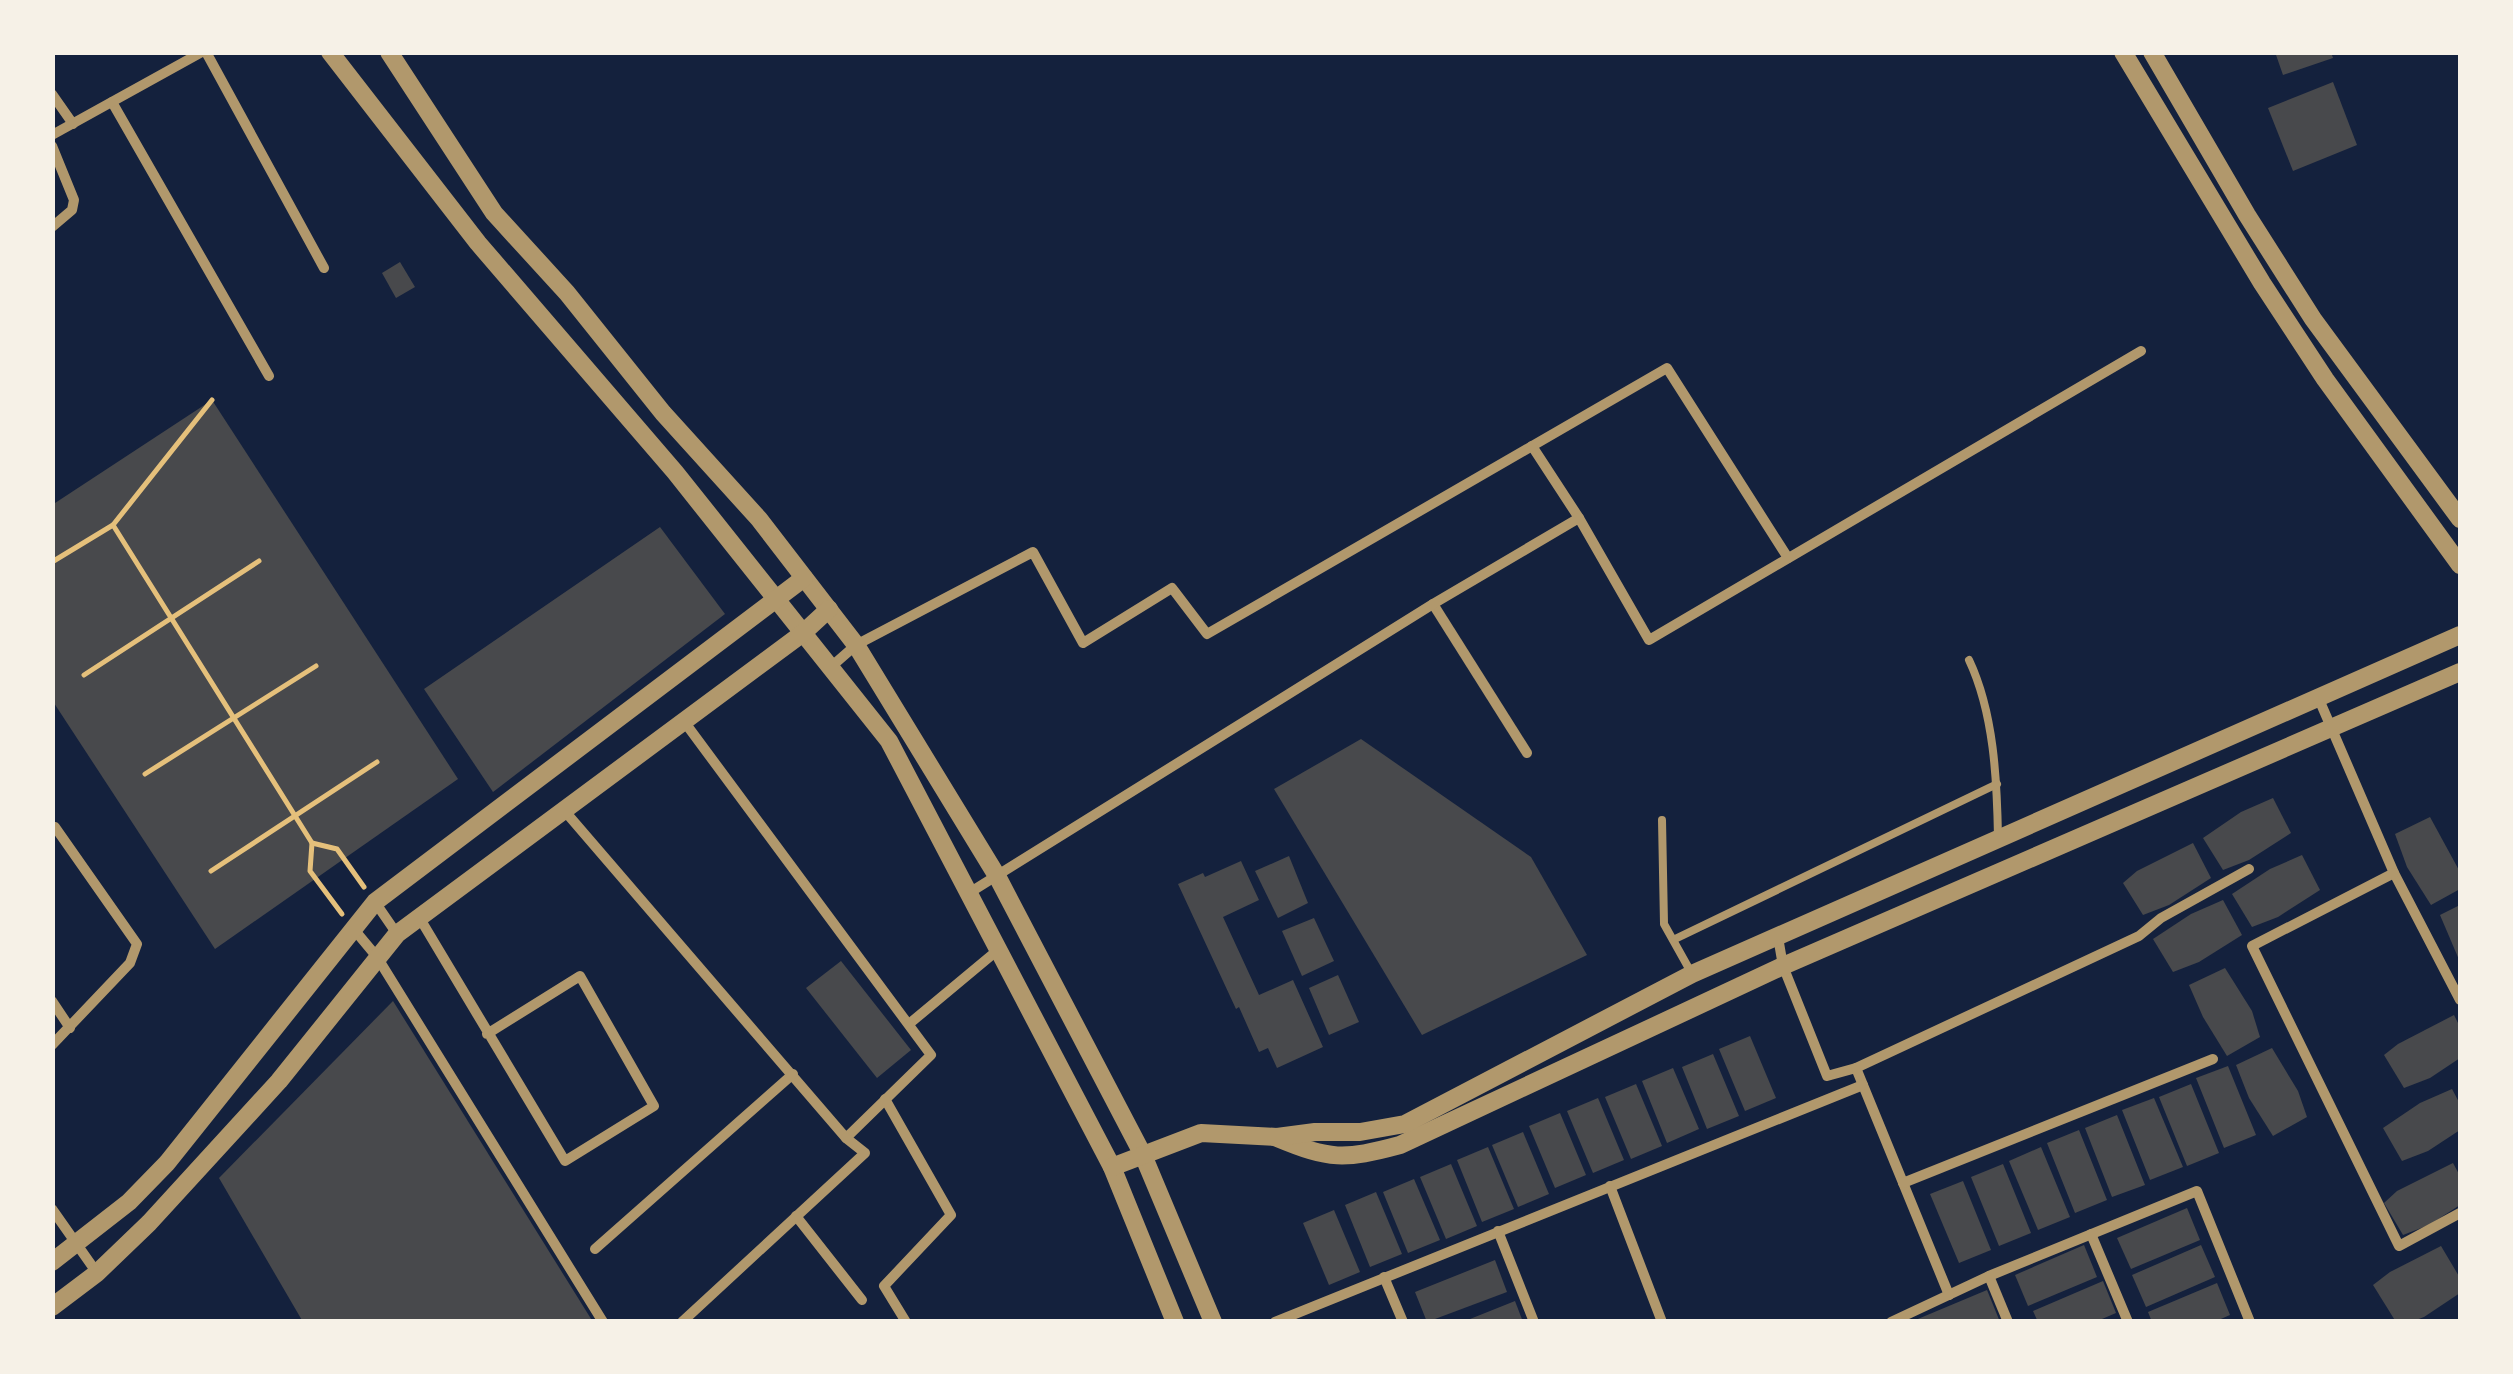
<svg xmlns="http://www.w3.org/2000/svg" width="2513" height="1374" font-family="Rubik,sans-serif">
  <rect width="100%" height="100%" fill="#14213d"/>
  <g fill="#48494c">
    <path d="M 2275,52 L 2331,52 L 2333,58 L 2283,75 Z"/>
    <path d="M 2333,82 L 2357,145 L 2293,171 L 2268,108 Z"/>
    <path d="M 400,262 L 415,287 L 396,298 L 382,273 Z"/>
    <path d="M 212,400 L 458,779 L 215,949 L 52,700 L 52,505 Z"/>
    <path d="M 660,527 L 725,614 L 493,792 L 424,689 Z"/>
    <path d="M 1361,739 L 1531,857 L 1587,955 L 1422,1035 L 1274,789 Z"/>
    <path d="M 2273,798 L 2291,833 L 2249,860 L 2223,870 L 2203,838 L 2241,812 Z"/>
    <path d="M 2430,817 L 2460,872 L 2460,889 L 2431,905 L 2407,867 L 2395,834 Z"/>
    <path d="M 2193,843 L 2211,878 L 2169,905 L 2143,915 L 2123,883 L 2137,871 Z"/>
    <path d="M 2302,855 L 2320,890 L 2278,917 L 2252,927 L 2232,894 L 2270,869 Z"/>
    <path d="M 1289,856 L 1308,903 L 1278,918 L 1255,871 Z"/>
    <path d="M 1241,861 L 1259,900 L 1223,917 L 1259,995 L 1293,980 L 1323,1047 L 1277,1068 L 1268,1048 L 1259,1052 L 1239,1007 L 1236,1009 L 1178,884 L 1203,873 L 1205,877 Z"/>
    <path d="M 2223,900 L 2242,935 L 2199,962 L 2173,972 L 2153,939 L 2191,914 Z"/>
    <path d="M 2460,905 L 2460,962 L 2440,915 Z"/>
    <path d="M 1314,918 L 1334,961 L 1302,976 L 1282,931 Z"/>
    <path d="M 841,961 L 911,1050 L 877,1078 L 806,988 Z"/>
    <path d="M 2225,968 L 2252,1011 L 2260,1037 L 2227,1056 L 2203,1017 L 2189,985 Z"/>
    <path d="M 1338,975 L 1359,1022 L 1329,1035 L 1309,988 Z"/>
    <path d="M 393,1001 L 593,1322 L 303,1322 L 219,1178 Z"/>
    <path d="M 2454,1015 L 2460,1027 L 2460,1058 L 2430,1078 L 2404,1088 L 2384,1055 L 2398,1044 Z"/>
    <path d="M 1750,1036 L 1776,1098 L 1745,1111 L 1719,1049 Z"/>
    <path d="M 2272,1048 L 2298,1091 L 2307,1117 L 2273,1136 L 2249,1098 L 2236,1065 Z"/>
    <path d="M 1713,1054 L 1739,1116 L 1707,1129 L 1682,1067 Z"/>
    <path d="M 2228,1066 L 2256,1135 L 2224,1148 L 2196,1078 Z"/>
    <path d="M 1673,1068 L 1699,1129 L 1667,1143 L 1642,1081 Z"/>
    <path d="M 1636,1084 L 1662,1146 L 1631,1159 L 1605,1097 Z"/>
    <path d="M 2191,1084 L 2219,1153 L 2187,1166 L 2159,1097 Z"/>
    <path d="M 2452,1089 L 2460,1104 L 2460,1130 L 2428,1151 L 2402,1161 L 2383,1128 L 2420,1103 Z"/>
    <path d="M 1598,1098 L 1624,1160 L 1593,1173 L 1567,1111 Z"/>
    <path d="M 2154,1098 L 2183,1167 L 2150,1180 L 2122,1110 Z"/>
    <path d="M 1560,1113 L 1586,1175 L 1555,1188 L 1529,1126 Z"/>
    <path d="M 2117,1115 L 2145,1185 L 2112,1197 L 2085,1128 Z"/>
    <path d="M 2079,1130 L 2107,1200 L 2075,1213 L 2047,1143 Z"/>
    <path d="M 1523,1132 L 1549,1194 L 1518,1207 L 1492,1145 Z"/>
    <path d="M 1488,1147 L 1514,1209 L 1482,1222 L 1457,1160 Z"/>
    <path d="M 2041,1147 L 2070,1217 L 2038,1230 L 2009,1161 Z"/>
    <path d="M 2453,1163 L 2460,1176 L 2460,1205 L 2429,1225 L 2403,1235 L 2384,1203 L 2397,1191 Z"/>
    <path d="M 1451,1164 L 1477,1226 L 1446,1239 L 1420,1177 Z"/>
    <path d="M 2003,1164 L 2031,1233 L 1999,1246 L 1971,1177 Z"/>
    <path d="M 1414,1179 L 1440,1240 L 1408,1253 L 1383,1192 Z"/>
    <path d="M 1963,1181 L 1991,1250 L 1959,1263 L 1930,1194 Z"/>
    <path d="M 1376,1192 L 1402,1254 L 1370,1267 L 1345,1205 Z"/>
    <path d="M 2187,1208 L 2200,1240 L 2131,1269 L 2117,1238 Z"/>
    <path d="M 1334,1210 L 1360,1272 L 1329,1285 L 1303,1223 Z"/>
    <path d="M 2084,1245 L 2097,1277 L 2028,1306 L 2015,1275 Z"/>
    <path d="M 2201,1245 L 2215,1277 L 2146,1307 L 2132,1275 Z"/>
    <path d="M 2441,1246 L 2460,1278 L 2460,1293 L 2424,1317 L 2411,1322 L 2396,1322 L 2373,1285 L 2390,1272 Z"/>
    <path d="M 1495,1260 L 1507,1292 L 1427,1322 L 1415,1292 Z"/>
    <path d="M 2103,1281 L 2116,1313 L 2095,1322 L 2038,1322 L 2033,1311 Z"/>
    <path d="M 2217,1283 L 2230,1315 L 2214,1322 L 2152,1322 L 2148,1312 Z"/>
    <path d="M 1987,1290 L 2000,1322 L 1913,1322 L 1913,1321 Z"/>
    <path d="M 1515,1301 L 1523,1322 L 1465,1322 L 1465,1321 Z"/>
  </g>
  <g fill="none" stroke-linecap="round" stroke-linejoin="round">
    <g stroke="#e5c07b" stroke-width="5">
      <path d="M 113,525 L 212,400"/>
      <path d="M 52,562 L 113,525 L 312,843 L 337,849 L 364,887"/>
      <path d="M 84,675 L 259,561"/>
      <path d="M 145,774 L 316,666"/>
      <path d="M 312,843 L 310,871 L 342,914"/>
      <path d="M 211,871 L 377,762"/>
    </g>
    <g stroke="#b1986c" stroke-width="8">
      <path d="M 1969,660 C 1994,713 1997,780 1998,837"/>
      <path d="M 1662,820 L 1664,924 L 1692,974"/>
      <path d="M 1675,939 L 1997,784"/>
    </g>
    <g stroke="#b1986c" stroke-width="10">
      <path d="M 206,52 L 324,268"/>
      <path d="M 52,94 L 73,124"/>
      <path d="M 112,102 L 269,376"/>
      <path d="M 52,135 L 202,52"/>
      <path d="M 52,146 L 74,200 L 72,210 L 52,227"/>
      <path d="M 1532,446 L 1579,518"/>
      <path d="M 1433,604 L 1527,753"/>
      <path d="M 832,666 L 856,645 L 1033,552 L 1083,643 L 1172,588 L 1207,634 L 1667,368 L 1788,558"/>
      <path d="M 2318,697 L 2394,873 L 2460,1000"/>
      <path d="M 563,809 L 846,1138 L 931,1055 L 683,720"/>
      <path d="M 2394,873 L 2252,946 L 2399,1246 L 2460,1213"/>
      <path d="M 969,893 L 1433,604 L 1579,518 L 1649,640 L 2141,351"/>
      <path d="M 375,902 L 397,934"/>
      <path d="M 419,917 L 565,1161 L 654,1106 L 580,976 L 487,1034"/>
      <path d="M 352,927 L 377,957 L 603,1322"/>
      <path d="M 1778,937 L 1783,966 L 1827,1076 L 1856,1068 L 1949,1295"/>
      <path d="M 52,1001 L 70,1028"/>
      <path d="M 909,1024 L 999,949"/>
      <path d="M 52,1045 L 130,963 L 137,944 L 55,827"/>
      <path d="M 1856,1068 L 2139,936 L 2161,918 L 2249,869"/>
      <path d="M 885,1099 L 951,1215 L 884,1286 L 906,1322"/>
      <path d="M 1903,1183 L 2213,1059"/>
      <path d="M 1610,1186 L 1662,1322"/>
      <path d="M 52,1209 L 97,1273"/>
      <path d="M 796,1216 L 862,1300"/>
      <path d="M 1498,1231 L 1534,1322"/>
      <path d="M 2091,1234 L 2128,1322"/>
      <path d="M 595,1249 L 793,1074"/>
      <path d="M 1989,1276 L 2008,1322"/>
      <path d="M 1384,1277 L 1403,1322"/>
      <path d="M 682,1322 L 865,1153 L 846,1138"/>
      <path d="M 1275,1322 L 1863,1085"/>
      <path d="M 1891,1322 L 1989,1276 L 2197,1191 L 2250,1322"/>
    </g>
    <g stroke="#b1986c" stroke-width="18">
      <path d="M 330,52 L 478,243 L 675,472 L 889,741 L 1112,1167 L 1175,1322"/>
      <path d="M 389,52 L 494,213 L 567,293 L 663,413 L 759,519 L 856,645 L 997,876 L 1143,1155 L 1213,1322"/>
      <path d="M 2123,52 L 2262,283 L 2325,379 L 2460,565"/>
      <path d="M 2152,52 L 2247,215 L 2313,319 L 2460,519"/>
      <path d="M 1277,1138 C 1330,1160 1344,1160 1400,1145 L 1783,966 L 2460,672"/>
      <path d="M 1112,1167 L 1201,1133 L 1277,1137 L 1315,1132 L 1360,1132 L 1405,1124 L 1692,974 L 2460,635"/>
      <path d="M 52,1262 L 129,1202 L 167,1163 L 375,902 L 804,578"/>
      <path d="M 52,1307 L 97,1273 L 149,1223 L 279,1081 L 397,934 L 803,633 L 829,609"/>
    </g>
  </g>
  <rect width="2513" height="1374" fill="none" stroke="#f6f1e7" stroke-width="110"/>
</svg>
